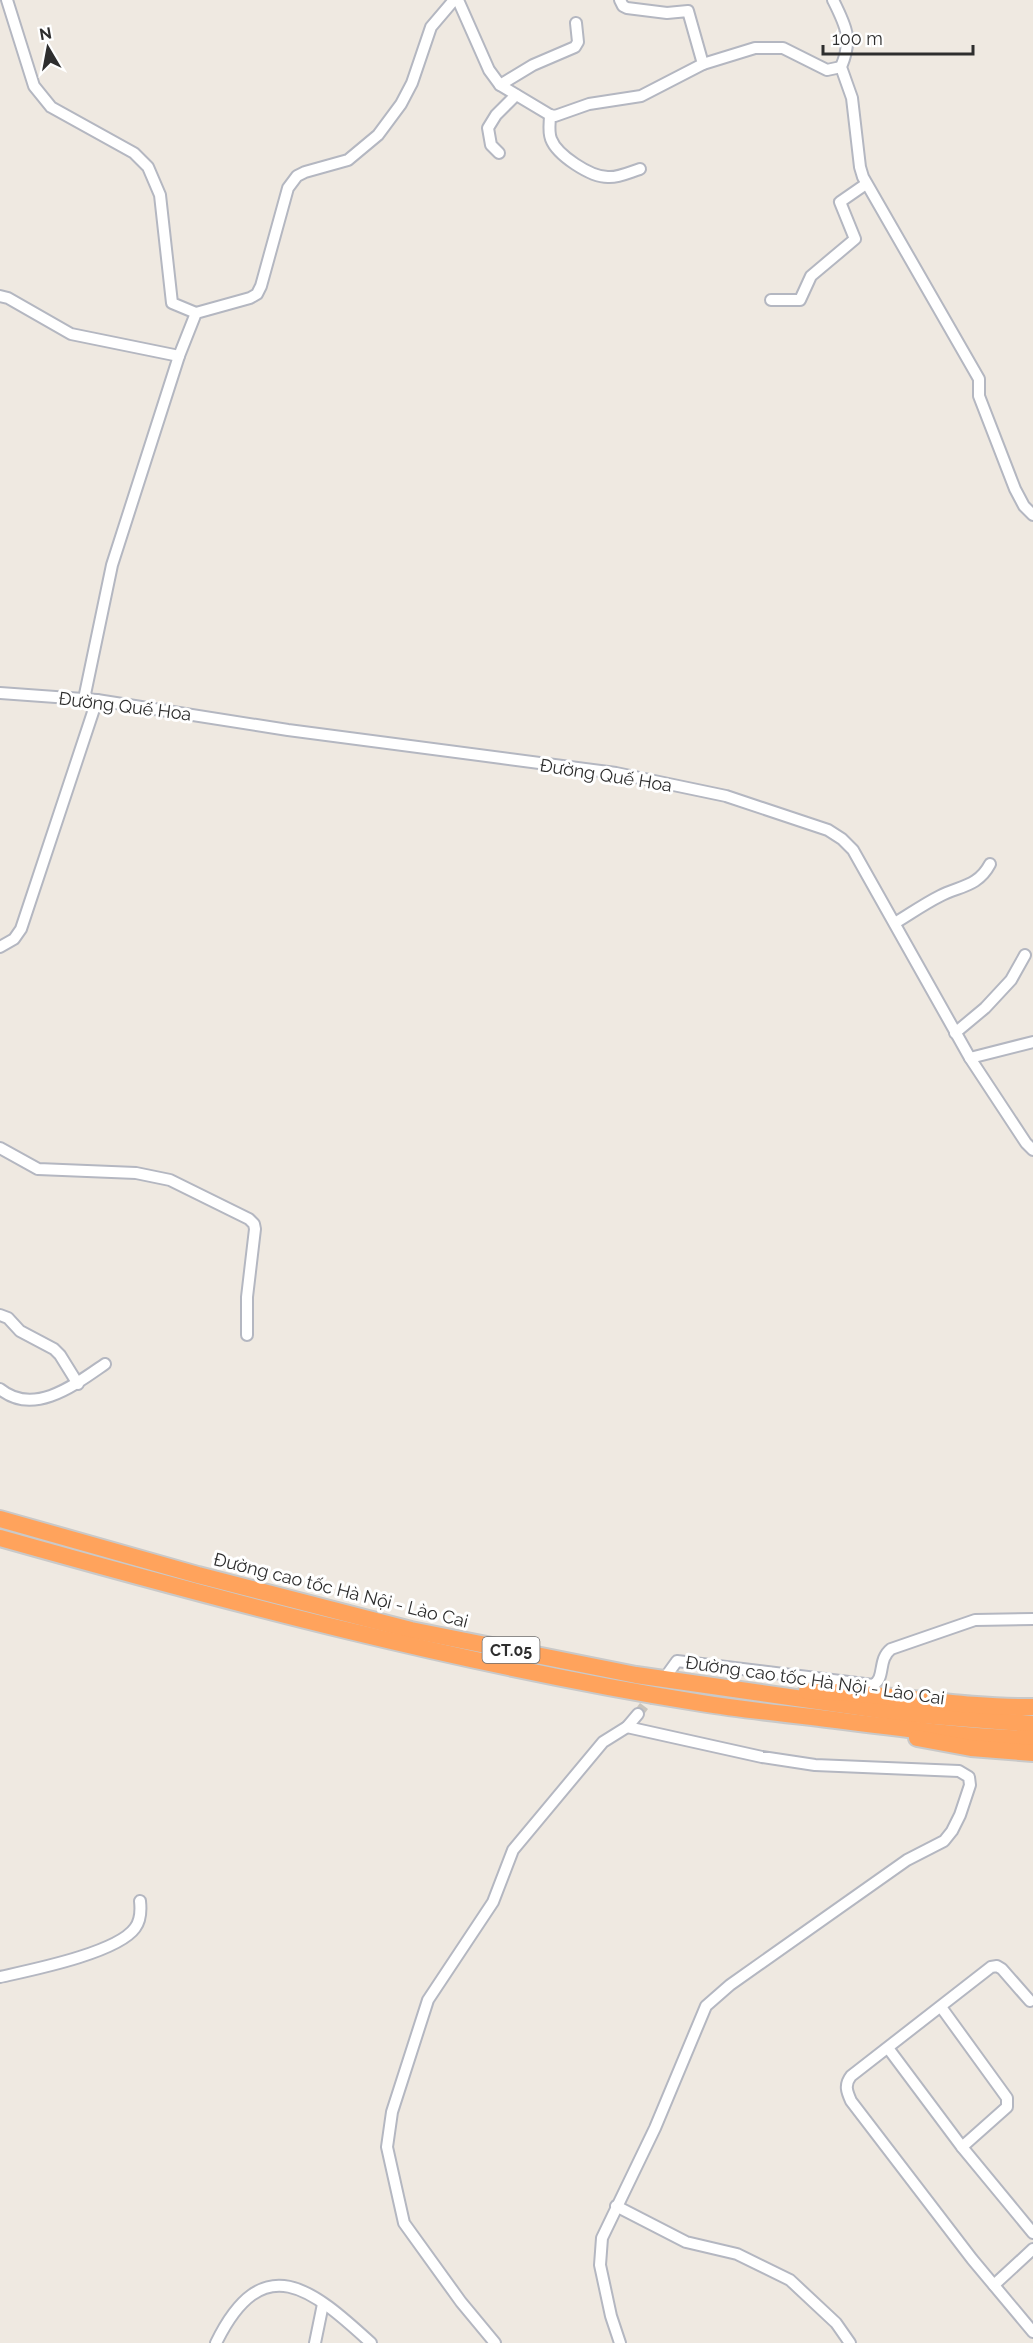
<svg xmlns="http://www.w3.org/2000/svg" width="1033" height="2343" font-family="Raleway,sans-serif">
  <rect width="100%" height="100%" fill="#efe9e1"/>
  <g fill="none" stroke-linecap="round" stroke-linejoin="round">
    <path stroke="#c8c4bd" stroke-width="10" stroke-dasharray="10 5" stroke-linecap="butt" d="M 638,1714 L 656,1690"/>
    <defs>
      <g id="minor">
        <path d="M 7,0 L 34,86 L 51,107 L 134,153 L 148,167 L 160,195 L 172,303 L 196,313"/>
        <path d="M 458,0 L 489,70 L 500,85 L 550,115 L 555,116 L 589,104 L 641,96 L 703,64 L 755,48 L 783,48 L 827,70 L 841,67"/>
        <path d="M 620,0 L 623,6 L 627,8 L 667,13 L 688,11 L 703,64"/>
        <path d="M 833,0 C 846,26 853,39 841,67 L 852,98 L 860,167 L 863,177 L 979,379 L 979,396 L 1015,489 L 1024,506 L 1033,515"/>
        <path d="M 500,85 L 533,65 L 575,47 L 578,42 L 576,23"/>
        <path d="M 550,115 C 550,123 548,131 551,139 C 557,155 590,177 608,177 C 618,178 630,172 640,169"/>
        <path d="M 499,153 L 491,145 L 488,128 L 496,115 L 516,95"/>
        <path d="M 0,296 L 8,298 L 71,334 L 179,356"/>
        <path d="M 771,300 L 800,300 L 811,276 L 855,239 L 840,202 L 866,184"/>
        <path d="M 0,693 L 97,700 L 288,730 L 616,773 L 726,796 L 828,830 L 842,839 L 853,850 L 970,1058 L 1026,1143 L 1033,1150"/>
        <path d="M 84,699 L 112,565 L 179,356 L 196,313 L 250,298 L 257,294 L 261,286 L 288,188 L 297,176 L 305,172 L 348,160 L 378,135 L 401,104 L 412,83 L 431,27 L 454,0"/>
        <path d="M 895,923 C 910,914 924,904 940,896 C 959,886 978,887 990,864"/>
        <path d="M 0,947 L 14,939 L 21,929 L 97,700"/>
        <path d="M 955,1033 L 985,1008 L 1011,980 L 1025,955"/>
        <path d="M 970,1058 L 1033,1042"/>
        <path d="M 0,1148 L 38,1169 L 136,1173 L 170,1180 L 249,1219 L 254,1224 L 255,1229 L 247,1297 L 247,1335"/>
        <path d="M 0,1315 L 8,1318 L 20,1331 L 54,1349 L 60,1355 L 78,1384"/>
        <path d="M 0,1389 C 34,1417 76,1384 105,1364"/>
        <path d="M 664,1679 L 677,1661 L 873,1685 C 886,1678 877,1660 891,1649 L 975,1620 L 1033,1619"/>
        <path d="M 0,1977 C 31,1970 117,1953 135,1928 C 141,1920 141,1910 140,1901"/>
        <path d="M 1030,2001 L 1002,1969 L 997,1966 L 991,1967 L 851,2076 C 844,2085 847,2092 851,2101 L 972,2259 L 1033,2332"/>
        <path d="M 941,2007 L 1007,2098 L 1007,2107 L 962,2147 L 1033,2233"/>
        <path d="M 888,2048 L 962,2147"/>
        <path d="M 616,2206 L 686,2242 L 737,2254 L 790,2280 L 836,2323 L 850,2343"/>
        <path d="M 994,2285 L 1033,2249"/>
        <path d="M 216,2343 C 263,2247 312,2289 371,2343"/>
        <path d="M 315,2343 L 323,2304"/>
        <path d="M 495,2343 L 461,2302 L 404,2223 L 387,2147 L 392,2112 L 428,2000 L 493,1902 L 513,1850 L 603,1742 L 627,1727 L 638,1714"/>
        <path d="M 620,2343 L 611,2316 L 600,2265 L 602,2238 L 655,2128 L 706,2006 L 730,1985 L 907,1860 L 944,1841 L 952,1831 L 960,1815 L 970,1785 L 969,1777 L 959,1771 L 815,1765 L 762,1757 L 627,1727"/>
      </g>
      <g id="highway">
        <path d="M 0,1519 L 198,1575 L 411,1630 L 636,1675 L 908,1714 L 1033,1724"/>
        <path d="M 0,1538 C 231,1603 464,1665 701,1703 C 738,1709 775,1713 812,1717 C 884,1726 960,1737 1033,1739"/>
        <path d="M 807,1691 C 882,1692 957,1708 1033,1707"/>
        <path d="M 917,1738 L 971,1748 L 1033,1753"/>
      </g>
    </defs>
    <use href="#minor" stroke="#b4b7c1" stroke-width="14"/>
    <use href="#highway" stroke="#c9c9c9" stroke-width="20"/>
    <use href="#minor" stroke="#fff" stroke-width="10"/>
    <use href="#highway" stroke="#ffa35c" stroke-width="16"/>
  </g>
  <g text-anchor="middle" dominant-baseline="central" stroke-width="6" stroke-linejoin="round" paint-order="stroke">
    <rect fill="#fff" stroke="#6d6d6d" stroke-width="1.5" x="482.5" y="1637" width="57" height="26" rx="4.5"/>
    <g font-size="16" font-weight="bold" fill="#2e2e2e">
      <text x="511" y="1650">CT.05</text>
    </g>
    <g font-size="18" fill="#2e2e2e" stroke="#fff">
      <text transform="translate(125 706) rotate(7)">Đường Quế Hoa</text>
      <text transform="translate(606 775) rotate(9)">Đường Quế Hoa</text>
      <text transform="translate(341 1590) rotate(14)">Đường cao tốc Hà Nội - Lào Cai</text>
      <text transform="translate(815 1680) rotate(8)">Đường cao tốc Hà Nội - Lào Cai</text>
    </g>
  </g>
  <g transform="translate(48 48) rotate(350)" stroke="#ffffff" stroke-width="4.5" paint-order="stroke">
  <path d="M0-4.5L10 22L0 15L-10 22Z" fill="#2e2e2e"/>
  <text y="-9" font-size="16" font-weight="bold" text-anchor="middle" fill="#2e2e2e">N</text>
  </g>
  <path d="M823 45v9h150v-9" fill="none" stroke="#2e2e2e" stroke-width="3"/>
  <text x="832" y="45" font-size="18" fill="#2e2e2e" stroke="#ffffff" stroke-width="4.5" paint-order="stroke">100 m</text>
</svg>
